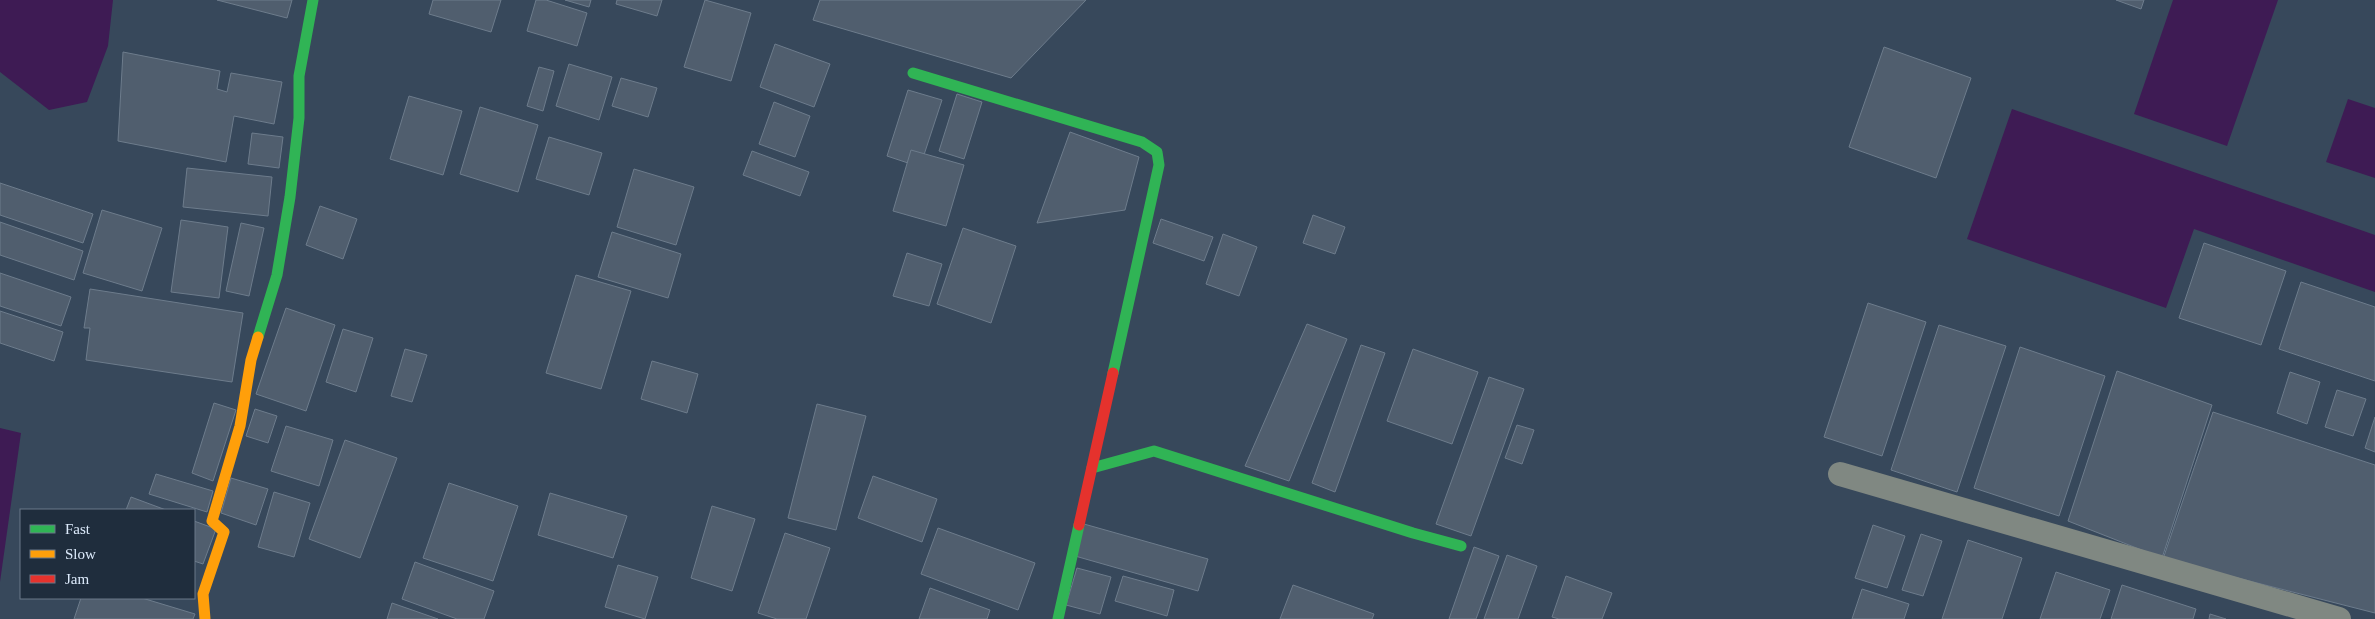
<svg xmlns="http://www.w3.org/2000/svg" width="2375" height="619" font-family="Georgia,serif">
  <rect width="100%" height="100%" fill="#37485b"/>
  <g fill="#3e1b54">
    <path d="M 0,0 L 113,0 L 108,46 L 87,102 L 49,110 L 0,72 Z"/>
    <path d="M 2173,0 L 2278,0 L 2227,146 L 2134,114 Z"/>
    <path d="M 2348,99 L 2375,108 L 2375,178 L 2326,162 Z"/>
    <path d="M 2012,109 L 2375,235 L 2375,292 L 2194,229 L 2166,308 L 1967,239 Z"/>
    <path d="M 0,428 L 21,433 L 0,582 Z"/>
  </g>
  <g fill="#505e6e" stroke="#6d7c8c">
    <path d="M 217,0 L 292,0 L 287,18 Z"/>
    <path d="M 433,0 L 501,0 L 491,32 L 429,14 Z"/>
    <path d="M 536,0 L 546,0 L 587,13 L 577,46 L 527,31 Z"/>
    <path d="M 565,0 L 591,0 L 589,7 Z"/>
    <path d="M 617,0 L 662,0 L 657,16 L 616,4 Z"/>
    <path d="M 705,0 L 751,13 L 731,81 L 684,67 Z"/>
    <path d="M 820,0 L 1086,0 L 1011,78 L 813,20 Z"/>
    <path d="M 2116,0 L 2144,0 L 2141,9 Z"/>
    <path d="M 775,44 L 830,64 L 814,107 L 760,87 Z"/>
    <path d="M 1884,47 L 1971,78 L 1936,178 L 1849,147 Z"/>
    <path d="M 123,52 L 220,71 L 217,89 L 227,92 L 231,73 L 282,82 L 274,124 L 234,116 L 226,162 L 118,141 Z"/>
    <path d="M 569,64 L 612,77 L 599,120 L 556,106 Z"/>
    <path d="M 539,67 L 554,71 L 543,111 L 527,106 Z"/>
    <path d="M 621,78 L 657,88 L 648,117 L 612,106 Z"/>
    <path d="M 908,90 L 942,100 L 920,167 L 887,156 Z"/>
    <path d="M 957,94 L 982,102 L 964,159 L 939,151 Z"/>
    <path d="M 409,96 L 462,111 L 443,175 L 390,159 Z"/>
    <path d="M 774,102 L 810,116 L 795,157 L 759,144 Z"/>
    <path d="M 480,107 L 538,125 L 518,192 L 460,174 Z"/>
    <path d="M 1070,132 L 1139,157 L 1125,210 L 1037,223 Z"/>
    <path d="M 252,133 L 283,137 L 279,168 L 248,164 Z"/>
    <path d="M 549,137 L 602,153 L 589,195 L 536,179 Z"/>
    <path d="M 911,150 L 964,165 L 946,226 L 893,211 Z"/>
    <path d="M 752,151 L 809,172 L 800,196 L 743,175 Z"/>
    <path d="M 187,168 L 272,177 L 268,216 L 183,207 Z"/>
    <path d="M 634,169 L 694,187 L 676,245 L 617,227 Z"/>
    <path d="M 0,183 L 93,214 L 83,243 L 0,215 Z"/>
    <path d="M 320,206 L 357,219 L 343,259 L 306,245 Z"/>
    <path d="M 102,210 L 162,228 L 142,291 L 83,273 Z"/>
    <path d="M 1313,215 L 1345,227 L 1335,254 L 1303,243 Z"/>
    <path d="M 1161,219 L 1213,237 L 1204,261 L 1153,243 Z"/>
    <path d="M 181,220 L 228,227 L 219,298 L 171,292 Z"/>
    <path d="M 0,222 L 83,251 L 74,280 L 0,255 Z"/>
    <path d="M 241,223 L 264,228 L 249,296 L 226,291 Z"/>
    <path d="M 963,228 L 1016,246 L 991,323 L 937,304 Z"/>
    <path d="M 612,232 L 681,254 L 668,298 L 598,277 Z"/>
    <path d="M 1223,234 L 1257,247 L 1239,296 L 1206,284 Z"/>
    <path d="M 2204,243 L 2286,271 L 2261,345 L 2179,318 Z"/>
    <path d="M 907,253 L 942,264 L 929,306 L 893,296 Z"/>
    <path d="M 0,273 L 71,297 L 61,326 L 0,306 Z"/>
    <path d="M 576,275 L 631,291 L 601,389 L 546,373 Z"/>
    <path d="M 2301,282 L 2375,307 L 2375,381 L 2279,349 Z"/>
    <path d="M 90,289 L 243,313 L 232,382 L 86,360 L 90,328 L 84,328 Z"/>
    <path d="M 1868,303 L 1926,322 L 1882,456 L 1824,437 Z"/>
    <path d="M 286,308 L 335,325 L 306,411 L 256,394 Z"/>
    <path d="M 0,311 L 63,332 L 54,361 L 0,343 Z"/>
    <path d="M 1307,324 L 1347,339 L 1289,481 L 1245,466 Z"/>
    <path d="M 1939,325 L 2006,346 L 1957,492 L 1891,470 Z"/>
    <path d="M 343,329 L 373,338 L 356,392 L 326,382 Z"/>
    <path d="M 1361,345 L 1385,353 L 1335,492 L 1312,483 Z"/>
    <path d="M 2020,347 L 2105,376 L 2059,516 L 1974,488 Z"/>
    <path d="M 405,349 L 427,355 L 412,402 L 391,396 Z"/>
    <path d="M 1413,349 L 1478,372 L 1452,444 L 1387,421 Z"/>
    <path d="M 652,361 L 698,374 L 687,413 L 641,399 Z"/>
    <path d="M 2117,371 L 2212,405 L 2162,558 L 2068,521 Z"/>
    <path d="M 2290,372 L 2320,382 L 2307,424 L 2277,413 Z"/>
    <path d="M 1489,377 L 1524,389 L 1471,536 L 1436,524 Z"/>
    <path d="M 2337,390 L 2366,399 L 2353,436 L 2325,427 Z"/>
    <path d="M 214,403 L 236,410 L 213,481 L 192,473 Z"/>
    <path d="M 817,404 L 866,416 L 836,530 L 788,518 Z"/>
    <path d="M 255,409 L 277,416 L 268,443 L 246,436 Z"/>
    <path d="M 2213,412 L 2375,465 L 2375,613 L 2163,559 Z"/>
    <path d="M 2375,417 L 2375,452 L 2365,448 Z"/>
    <path d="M 1517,425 L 1534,430 L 1522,464 L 1505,458 Z"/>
    <path d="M 286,426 L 333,440 L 319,486 L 271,471 Z"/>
    <path d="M 345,440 L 397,458 L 360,558 L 309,539 Z"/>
    <path d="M 156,474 L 213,491 L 207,512 L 149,494 Z"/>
    <path d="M 873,476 L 937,499 L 922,542 L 858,518 Z"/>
    <path d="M 231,478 L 268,489 L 256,525 L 221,513 Z"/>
    <path d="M 449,483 L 518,506 L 493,581 L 423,558 Z"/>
    <path d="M 274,492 L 310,503 L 294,557 L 258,547 Z"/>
    <path d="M 550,493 L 627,516 L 613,558 L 538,535 Z"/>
    <path d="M 131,497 L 166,510 L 126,510 Z"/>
    <path d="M 712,506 L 755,519 L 732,591 L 691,578 Z"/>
    <path d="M 194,521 L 216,529 L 203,564 L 194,561 Z"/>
    <path d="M 1084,524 L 1208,559 L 1198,591 L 1075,556 Z"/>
    <path d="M 1873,525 L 1905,536 L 1887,588 L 1855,578 Z"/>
    <path d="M 938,528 L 1035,563 L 1018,610 L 921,574 Z"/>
    <path d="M 785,533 L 830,548 L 806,619 L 777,619 L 758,613 Z"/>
    <path d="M 1921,534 L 1942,541 L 1923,596 L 1902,590 Z"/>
    <path d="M 1968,540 L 2022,558 L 2002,619 L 1942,619 Z"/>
    <path d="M 1474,547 L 1499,556 L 1476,619 L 1449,619 Z"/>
    <path d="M 1507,555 L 1537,566 L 1518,619 L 1484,619 Z"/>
    <path d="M 415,562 L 494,591 L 484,619 L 457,619 L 402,599 Z"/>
    <path d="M 618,565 L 658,577 L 645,619 L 605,607 Z"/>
    <path d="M 1077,568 L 1111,577 L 1100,614 L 1066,605 Z"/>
    <path d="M 2056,572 L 2110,590 L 2100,619 L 2040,619 Z"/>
    <path d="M 1123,576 L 1174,590 L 1167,616 L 1115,601 Z"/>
    <path d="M 1566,576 L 1612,593 L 1602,619 L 1559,619 L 1552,617 Z"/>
    <path d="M 1293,585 L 1374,614 L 1372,619 L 1280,619 Z"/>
    <path d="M 2122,585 L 2196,609 L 2193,619 L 2111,619 Z"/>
    <path d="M 930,588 L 990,610 L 987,619 L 919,619 Z"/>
    <path d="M 1862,589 L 1909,604 L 1904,619 L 1852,619 Z"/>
    <path d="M 81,598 L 142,598 L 195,614 L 193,619 L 74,619 Z"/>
    <path d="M 392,603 L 438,619 L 387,619 Z"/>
    <path d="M 2210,614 L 2226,619 L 2209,619 Z"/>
  </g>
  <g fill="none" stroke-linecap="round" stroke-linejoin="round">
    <path stroke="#808882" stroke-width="24" d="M 1840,474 L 2339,619"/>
    <g stroke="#30b455" stroke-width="11">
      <path d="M 913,73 L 1142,142 L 1157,152 L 1159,165 L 1113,373"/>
      <path d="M 258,337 L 277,275 L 290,197 L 299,118 L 299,76 L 313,0"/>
      <path d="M 1092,468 L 1154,451 L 1413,533 L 1461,546"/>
      <path d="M 1058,619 L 1079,525"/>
    </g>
    <path stroke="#ff9f0a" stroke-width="11" d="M 205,619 L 203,594 L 224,532 L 212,521 L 240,426 L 251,360 L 258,337"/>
    <path stroke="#e5322d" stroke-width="11" d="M 1079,525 L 1113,373"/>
  </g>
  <rect x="20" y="509" width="175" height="90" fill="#1f2d3d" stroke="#6b7989"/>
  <rect x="30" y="525" width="25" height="8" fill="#30b455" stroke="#6b7989"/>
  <text x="65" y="534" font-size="15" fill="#dceafb">Fast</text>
  <rect x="30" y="550" width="25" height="8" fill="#ff9f0a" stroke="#6b7989"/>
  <text x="65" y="559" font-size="15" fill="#dceafb">Slow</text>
  <rect x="30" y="575" width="25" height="8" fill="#e5322d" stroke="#6b7989"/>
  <text x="65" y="584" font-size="15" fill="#dceafb">Jam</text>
</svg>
